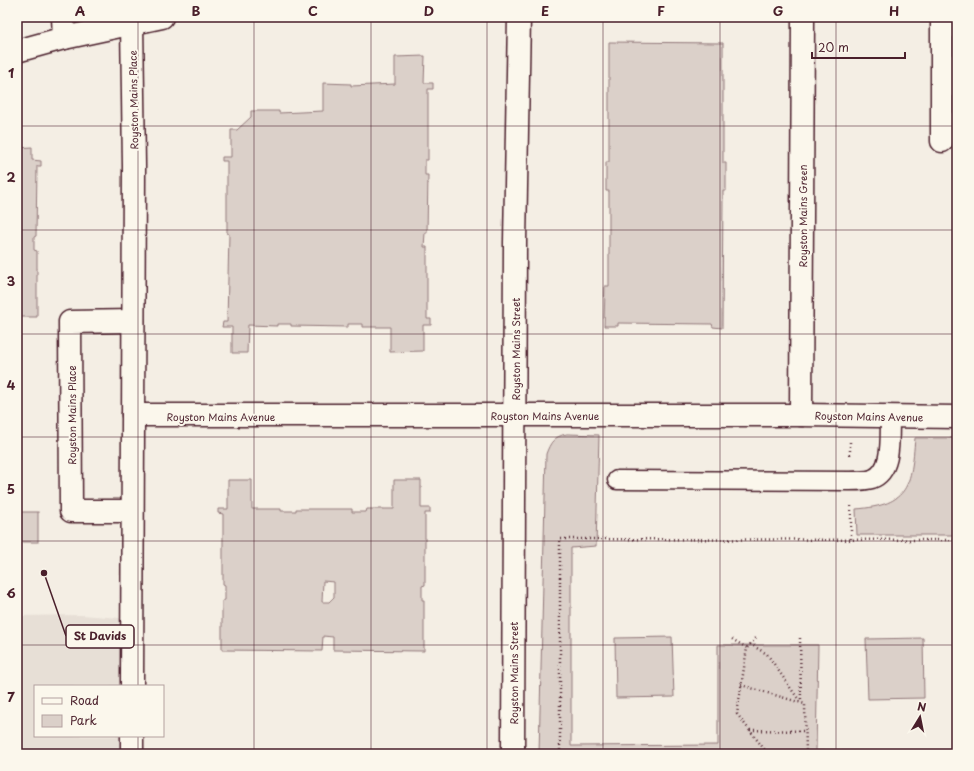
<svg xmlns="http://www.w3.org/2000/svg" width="974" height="771" font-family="'Playpen Sans',sans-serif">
  <rect width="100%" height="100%" fill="#f4eee4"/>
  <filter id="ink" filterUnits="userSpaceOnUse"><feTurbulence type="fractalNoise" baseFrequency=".025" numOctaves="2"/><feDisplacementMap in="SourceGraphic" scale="8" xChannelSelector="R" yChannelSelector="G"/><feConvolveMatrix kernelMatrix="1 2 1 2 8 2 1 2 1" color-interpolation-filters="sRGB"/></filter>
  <g filter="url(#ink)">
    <path fill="#e7dfd6" d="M 82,615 L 132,619 L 132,686 L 35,686 L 35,736 L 132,736 L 132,754 L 17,754 L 17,616 Z"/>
    <g fill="#dbd0c9" stroke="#92787a" fill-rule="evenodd">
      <path d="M 609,42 L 723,43 L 723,163 L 726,163 L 726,191 L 723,191 L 722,328 L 713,327 L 712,324 L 618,323 L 618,326 L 604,326 L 605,286 L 609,286 L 609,191 L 606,191 L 606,162 L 609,162 Z"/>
      <path d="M 425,56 L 424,83 L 433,83 L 433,89 L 428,89 L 428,160 L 425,160 L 425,175 L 428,175 L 427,233 L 425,233 L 424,247 L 427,247 L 427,319 L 431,319 L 431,325 L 423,325 L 423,351 L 390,352 L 390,327 L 362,327 L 362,324 L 348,324 L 348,327 L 291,326 L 291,324 L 277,324 L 277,326 L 248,325 L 247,353 L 232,353 L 232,327 L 222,327 L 223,322 L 227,322 L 229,234 L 227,233 L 227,161 L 222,161 L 222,157 L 231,157 L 231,130 L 237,130 L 251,117 L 251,111 L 279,111 L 279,113 L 323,111 L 323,83 L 351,84 L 351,86 L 395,84 L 395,57 Z"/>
      <path d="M 32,147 L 32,160 L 41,161 L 41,166 L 37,166 L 36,236 L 34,237 L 34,250 L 37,251 L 37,317 L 17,317 L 17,148 Z"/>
      <path d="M 567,434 L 599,435 L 596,546 L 571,548 L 571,746 L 718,745 L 718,645 L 818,645 L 816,751 L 957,752 L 957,754 L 539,754 L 546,454 C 550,443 554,436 567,434 Z"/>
      <path d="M 915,438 L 957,438 L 957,535 L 857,535 L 856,509 C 910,505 911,485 915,438 Z"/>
      <path d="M 228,480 L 252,480 L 252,509 L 281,509 L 281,511 L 296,511 L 296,509 L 352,509 L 352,512 L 366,512 L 367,509 L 394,509 L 394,480 L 421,480 L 421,508 L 430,508 L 430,513 L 425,513 L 425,585 L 422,586 L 422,600 L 424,600 L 424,651 L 333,650 L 333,637 L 323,636 L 322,651 L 222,650 L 222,601 L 225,600 L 225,585 L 223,584 L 223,514 L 218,513 L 218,509 L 228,509 ZM 323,581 L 334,582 L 334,597 L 329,602 L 322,602 Z"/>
      <rect x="17" y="512" width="21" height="30"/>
      <path d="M 672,637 L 674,697 L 616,698 L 615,638 Z"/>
      <path d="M 923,638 L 924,698 L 868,699 L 866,639 Z"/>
    </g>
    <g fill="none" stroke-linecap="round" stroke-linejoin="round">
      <defs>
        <path id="lane" d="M 617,480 L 850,481 C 857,481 866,481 872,479 C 894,471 889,435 890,416"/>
        <g id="street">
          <path d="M 63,17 L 64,38"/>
          <path d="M 942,17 L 942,141"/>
          <path d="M 132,23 L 134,166 L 132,686"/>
          <path d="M 17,51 L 64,38 L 162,17"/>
          <path d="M 133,415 L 801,415 L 957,417"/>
          <path d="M 801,415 L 803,17"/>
          <path d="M 132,511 L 71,511 L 70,322 L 133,321"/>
          <path d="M 132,736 L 132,754"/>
          <path d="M 513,754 L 515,242 L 519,17"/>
        </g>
      </defs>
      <use href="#lane" stroke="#4a1f2b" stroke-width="21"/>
      <use href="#street" stroke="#4a1f2b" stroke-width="25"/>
      <g stroke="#4a1f2b" stroke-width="2.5" stroke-dasharray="1 3" stroke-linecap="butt">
        <path d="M 850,442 L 850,455"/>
        <path d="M 851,506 L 851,541"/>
        <path d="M 756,638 L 747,648 L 737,714 L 768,754"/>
        <path d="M 800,638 L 801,702"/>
        <path d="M 732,639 L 747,648"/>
        <path d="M 750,644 L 767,654 L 801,703"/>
        <path d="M 741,685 L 805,704 L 806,754"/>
        <path d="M 750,730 L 805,731"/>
        <path d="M 560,754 L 560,539 L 957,540"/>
      </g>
      <use href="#lane" stroke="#fbf7ec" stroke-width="18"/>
      <use href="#street" stroke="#fbf7ec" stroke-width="22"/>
    </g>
  </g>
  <path fill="none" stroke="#4a1f2b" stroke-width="1" stroke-opacity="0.55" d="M 138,17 L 138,686M 254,17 L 254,754M 371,17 L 371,754M 487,17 L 487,754M 603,17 L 603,754M 720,17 L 720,754M 836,17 L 836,754M 17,126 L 957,126M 17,230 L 957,230M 17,334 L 957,334M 17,437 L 957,437M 17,541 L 957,541M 17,645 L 957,645M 138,736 L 138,754"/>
  <g text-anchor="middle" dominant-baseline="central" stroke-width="4" stroke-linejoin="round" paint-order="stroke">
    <g font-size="10" fill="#4a1f2b" stroke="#fbf7ec">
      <text transform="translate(133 100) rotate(-91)">Royston Mains Place</text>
      <text transform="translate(802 216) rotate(-90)">Royston Mains Green</text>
      <text transform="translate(515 349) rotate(-90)">Royston Mains Street</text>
      <text transform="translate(71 415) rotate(-90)">Royston Mains Place</text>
      <text x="545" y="415">Royston Mains Avenue</text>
      <text x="221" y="416">Royston Mains Avenue</text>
      <text transform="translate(869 416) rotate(1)">Royston Mains Avenue</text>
      <text transform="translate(513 673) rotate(-90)">Royston Mains Street</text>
    </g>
  </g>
  <path fill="none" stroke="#4a1f2b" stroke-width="1.5" d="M44 573L66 636"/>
  <circle fill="#4a1f2b" stroke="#fbf7ec" stroke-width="1.5" cx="44" cy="573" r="4"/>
  <rect fill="#fbf7ec" stroke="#4a1f2b" stroke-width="1.5" x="66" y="625" width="68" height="23" rx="4"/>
  <g font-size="11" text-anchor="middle" font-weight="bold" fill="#4a1f2b">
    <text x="100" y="640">St Davids</text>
  </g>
  <rect width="974" height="771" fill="none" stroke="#fbf7ec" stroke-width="44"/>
  <rect x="34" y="685" width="130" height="52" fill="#fbf7ec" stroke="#b4a19f"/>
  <rect x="42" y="698" width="20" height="6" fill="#fbf7ec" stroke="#b4a19f"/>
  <text x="70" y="705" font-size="12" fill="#4a1f2b">Road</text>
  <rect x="42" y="715" width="20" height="12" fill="#dbd0c9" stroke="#b4a19f"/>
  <text x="70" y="725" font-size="12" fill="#4a1f2b">Park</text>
  <g transform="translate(920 717) rotate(10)" stroke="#fbf7ec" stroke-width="3" paint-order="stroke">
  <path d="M0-3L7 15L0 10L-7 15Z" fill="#4a1f2b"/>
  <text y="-6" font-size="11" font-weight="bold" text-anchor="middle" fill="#4a1f2b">N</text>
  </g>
  <path d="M812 52v6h93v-6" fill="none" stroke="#4a1f2b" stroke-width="2"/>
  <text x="818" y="52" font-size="12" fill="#4a1f2b" stroke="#fbf7ec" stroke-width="3" paint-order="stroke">20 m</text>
  <rect x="22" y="22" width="930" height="727" fill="none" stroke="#4a1f2b" stroke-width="1.5"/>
  <g font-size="13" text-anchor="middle" font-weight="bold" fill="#4a1f2b">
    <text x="80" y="16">A</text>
    <text x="196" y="16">B</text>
    <text x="313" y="16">C</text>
    <text x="429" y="16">D</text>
    <text x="545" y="16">E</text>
    <text x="661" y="16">F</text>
    <text x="778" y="16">G</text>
    <text x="894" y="16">H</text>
    <text x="11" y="78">1</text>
    <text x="11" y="182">2</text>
    <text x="11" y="286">3</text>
    <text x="11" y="390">4</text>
    <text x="11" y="494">5</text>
    <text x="11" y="598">6</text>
    <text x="11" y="702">7</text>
  </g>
</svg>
